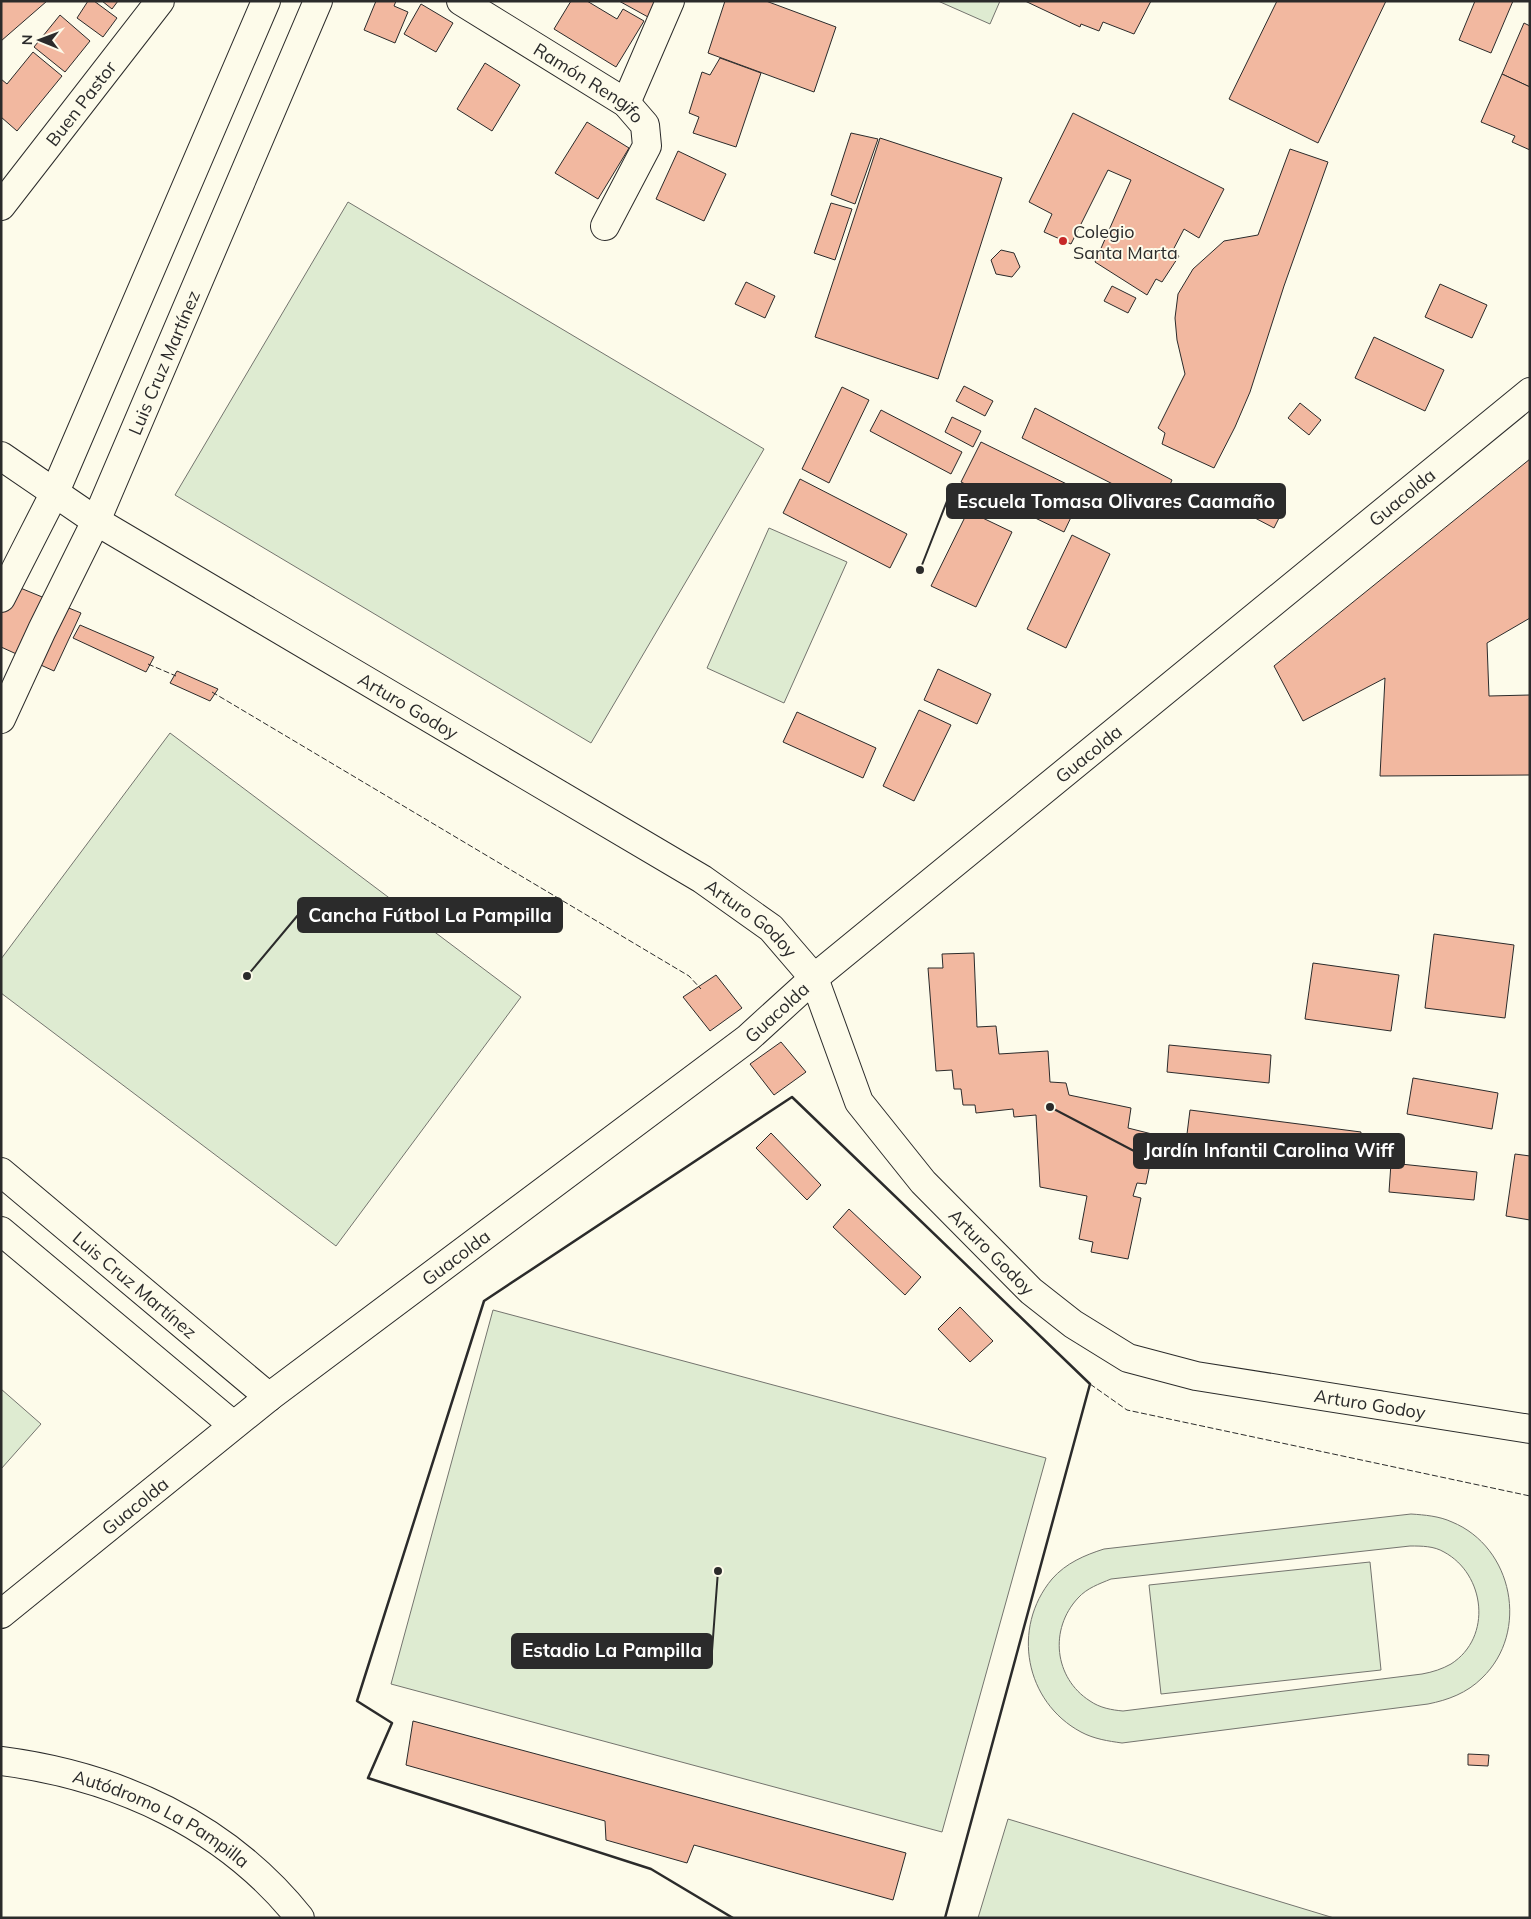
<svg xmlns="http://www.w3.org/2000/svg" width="1531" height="1919" font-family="Mulish,sans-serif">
  <rect width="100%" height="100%" fill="#fdfbea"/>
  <g fill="#deebd1" stroke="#74746e" fill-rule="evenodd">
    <path d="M 938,1 L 1000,1 L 990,24 Z"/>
    <path d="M 348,202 L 764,449 L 591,743 L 175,495 Z"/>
    <path d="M 769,528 L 847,562 L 784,703 L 707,668 Z"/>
    <path d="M 170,733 L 521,997 L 336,1246 L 1,993 L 1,959 Z"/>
    <path d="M 493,1310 L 1046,1458 L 942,1832 L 391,1684 Z"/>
    <path d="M 1,1389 L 41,1424 L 1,1469 Z"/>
    <path d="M 1411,1514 C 1425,1515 1439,1516 1452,1522 C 1513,1547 1530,1632 1482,1678 C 1467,1693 1448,1700 1428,1704 L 1122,1743 C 1108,1741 1094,1739 1081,1732 C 1025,1702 1011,1628 1052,1579 C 1066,1563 1085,1555 1104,1549 ZM 1410,1546 C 1422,1546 1434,1546 1444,1552 C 1485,1574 1493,1637 1451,1664 C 1442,1669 1433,1672 1422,1674 L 1123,1711 C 1112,1710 1100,1708 1090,1701 C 1054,1678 1049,1629 1078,1598 C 1087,1588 1099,1584 1111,1579 Z"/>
    <path d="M 1370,1562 L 1381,1670 L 1161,1694 L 1149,1585 Z"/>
    <path d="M 1008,1819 L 1334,1918 L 978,1918 Z"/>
  </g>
  <g fill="#f2b8a0" stroke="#2b2b2b">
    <path d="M 1,1 L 47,1 L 1,41 Z"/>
    <path d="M 88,1 L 94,1 L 117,18 L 103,37 L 77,18 Z"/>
    <path d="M 102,1 L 118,1 L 112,9 Z"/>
    <path d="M 376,1 L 396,1 L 394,6 L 408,12 L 395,43 L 364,30 Z"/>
    <path d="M 571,1 L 587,1 L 617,19 L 623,9 L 644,21 L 616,67 L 554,29 Z"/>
    <path d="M 619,1 L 656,1 L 648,17 Z"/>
    <path d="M 725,1 L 766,1 L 836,27 L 814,92 L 708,53 Z"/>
    <path d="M 1025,1 L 1151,1 L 1134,34 L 1103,22 L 1099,31 L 1081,24 L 1080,27 Z"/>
    <path d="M 1277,1 L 1386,1 L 1318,143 L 1229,99 Z"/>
    <path d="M 1475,1 L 1513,1 L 1491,53 L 1459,40 Z"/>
    <path d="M 421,4 L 453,23 L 436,52 L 404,34 Z"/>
    <path d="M 60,15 L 90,41 L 65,72 L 34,47 Z"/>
    <path d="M 1524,23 L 1530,26 L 1530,87 L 1502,74 Z"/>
    <path d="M 33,52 L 62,76 L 17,131 L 1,117 L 1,79 L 7,84 Z"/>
    <path d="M 720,58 L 761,73 L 736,147 L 693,133 L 699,117 L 689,113 L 702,72 L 710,75 Z"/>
    <path d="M 485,63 L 520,85 L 492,131 L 457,109 Z"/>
    <path d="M 1502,74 L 1530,87 L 1530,150 L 1512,142 L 1515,136 L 1481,122 Z"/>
    <path d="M 1073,113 L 1224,189 L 1199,238 L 1184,229 L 1172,252 L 1179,256 L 1162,282 L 1156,279 L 1147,295 L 1095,262 L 1131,180 L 1108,170 L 1071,244 L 1044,232 L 1052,214 L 1029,202 Z"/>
    <path d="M 587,122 L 629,148 L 598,199 L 555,173 Z"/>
    <path d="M 851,133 L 878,139 L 855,204 L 831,195 Z"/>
    <path d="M 880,138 L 1002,178 L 938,379 L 815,337 Z"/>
    <path d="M 1290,149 L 1328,162 L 1284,286 L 1250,392 L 1235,427 L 1214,468 L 1162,444 L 1165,433 L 1158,428 L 1185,374 L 1177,340 L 1175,318 L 1178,294 L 1193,269 L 1224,241 L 1258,235 Z"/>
    <path d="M 678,151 L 726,174 L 704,221 L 656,199 Z"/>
    <path d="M 831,203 L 852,209 L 835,260 L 814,253 Z"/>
    <path d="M 1001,250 L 1014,253 L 1020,267 L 1012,277 L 996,274 L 991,260 Z"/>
    <path d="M 746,282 L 775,296 L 765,318 L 735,304 Z"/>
    <path d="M 1440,284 L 1487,305 L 1472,338 L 1425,317 Z"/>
    <path d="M 1112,286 L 1136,298 L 1128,313 L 1104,301 Z"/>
    <path d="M 1374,337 L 1444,370 L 1425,411 L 1355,378 Z"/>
    <path d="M 964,386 L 993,401 L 985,416 L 956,401 Z"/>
    <path d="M 842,387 L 869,400 L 829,483 L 802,469 Z"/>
    <path d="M 1300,403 L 1321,420 L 1309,435 L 1288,418 Z"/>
    <path d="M 1035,408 L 1172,480 L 1160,508 L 1022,438 Z"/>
    <path d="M 881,410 L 962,452 L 951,474 L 870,431 Z"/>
    <path d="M 952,417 L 981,431 L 973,447 L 945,432 Z"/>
    <path d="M 981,442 L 1083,492 L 1064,532 L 961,482 Z"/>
    <path d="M 1530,459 L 1530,618 L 1487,643 L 1489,696 L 1530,695 L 1530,775 L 1380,776 L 1385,678 L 1303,721 L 1274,666 Z"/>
    <path d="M 800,479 L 907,534 L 890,568 L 783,513 Z"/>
    <path d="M 1244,486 L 1285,506 L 1274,528 L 1234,507 Z"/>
    <path d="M 968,511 L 1012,532 L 976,607 L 931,586 Z"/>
    <path d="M 1072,535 L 1110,554 L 1066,648 L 1027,629 Z"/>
    <path d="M 1,580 L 81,613 L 54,671 L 1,647 Z"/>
    <path d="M 80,625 L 154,657 L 146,672 L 73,638 Z"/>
    <path d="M 938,669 L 991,694 L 977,724 L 924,700 Z"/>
    <path d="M 177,671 L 218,689 L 210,701 L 170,683 Z"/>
    <path d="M 919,710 L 951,725 L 914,801 L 883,786 Z"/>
    <path d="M 797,712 L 876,748 L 863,778 L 783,742 Z"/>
    <path d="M 1434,934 L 1514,945 L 1505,1018 L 1425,1008 Z"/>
    <path d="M 974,953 L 977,1027 L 996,1026 L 999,1054 L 1048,1051 L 1050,1082 L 1066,1083 L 1069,1095 L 1131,1108 L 1128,1128 L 1156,1135 L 1146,1184 L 1137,1183 L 1133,1196 L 1141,1198 L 1128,1259 L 1091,1252 L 1093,1242 L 1079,1239 L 1087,1196 L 1040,1187 L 1036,1115 L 1014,1117 L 1013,1109 L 976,1113 L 975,1105 L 963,1105 L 961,1089 L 954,1089 L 952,1070 L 936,1071 L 928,968 L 943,968 L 942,954 Z"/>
    <path d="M 1313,963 L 1399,975 L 1391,1031 L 1305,1019 Z"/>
    <path d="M 716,975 L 742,1008 L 710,1031 L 683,997 Z"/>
    <path d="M 781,1042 L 806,1072 L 774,1095 L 750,1064 Z"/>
    <path d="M 1169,1045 L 1271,1055 L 1269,1083 L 1167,1072 Z"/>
    <path d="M 1413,1078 L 1498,1093 L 1492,1129 L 1407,1114 Z"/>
    <path d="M 1190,1110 L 1361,1132 L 1357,1164 L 1186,1142 Z"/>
    <path d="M 771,1133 L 821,1185 L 807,1200 L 756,1148 Z"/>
    <path d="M 1515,1154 L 1530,1156 L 1530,1220 L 1506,1216 Z"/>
    <path d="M 1391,1163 L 1477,1172 L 1474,1200 L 1389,1192 Z"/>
    <path d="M 849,1209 L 921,1277 L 905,1295 L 833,1227 Z"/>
    <path d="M 960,1307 L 993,1341 L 970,1362 L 938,1329 Z"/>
    <path d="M 413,1721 L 906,1853 L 893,1900 L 694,1845 L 687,1863 L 606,1840 L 605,1821 L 406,1765 Z"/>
    <path d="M 1468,1754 L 1489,1755 L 1488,1766 L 1468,1765 Z"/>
  </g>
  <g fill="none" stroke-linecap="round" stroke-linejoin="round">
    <defs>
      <g id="street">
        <path id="s1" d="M 461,1 L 626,103 L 645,125 L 647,146 L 605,226"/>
        <path d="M 626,103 L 670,1"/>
        <path id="s2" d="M 1,206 L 160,1"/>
        <path d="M 1,598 L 55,492 L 266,1"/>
        <path id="s3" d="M 1,719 L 42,630 L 96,521 L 318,1"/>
        <path id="s4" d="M 1,1172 L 269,1397"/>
        <path d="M 1,1231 L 233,1425"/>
        <path id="s5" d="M 1,1614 L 269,1397 L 747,1039 L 814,978 L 859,1102 L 923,1182 L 1031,1291 L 1073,1324 L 1128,1358 L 1196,1376 L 1530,1429"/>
        <path id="s6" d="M 1,1761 C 117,1776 226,1825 300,1918"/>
      </g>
      <g id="secondary">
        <path id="s7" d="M 1,456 L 96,521 L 702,879 L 771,928 L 814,978 L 1530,392"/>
      </g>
    </defs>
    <use href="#street" stroke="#2b2b2b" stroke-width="30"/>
    <use href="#secondary" stroke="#2b2b2b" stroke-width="30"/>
    <use href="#street" stroke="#fdfbea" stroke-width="28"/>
    <use href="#secondary" stroke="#fdfbea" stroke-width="28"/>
    <g stroke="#2b2b2b" stroke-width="1" stroke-dasharray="6 2.5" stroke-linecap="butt">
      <path d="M 148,664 L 176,676"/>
      <path d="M 212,692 L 689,976 L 701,989"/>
      <path d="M 1090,1384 L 1127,1410 L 1530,1496"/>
    </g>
    <path stroke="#2b2b2b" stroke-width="2.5" d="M 733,1918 L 651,1869 L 368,1778 L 392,1723 L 357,1701 L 484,1301 L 792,1097 L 1090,1384 L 945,1918"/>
  </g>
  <circle fill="#c62828" stroke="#fdfbea" stroke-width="2" cx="1063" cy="241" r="5"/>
  <g text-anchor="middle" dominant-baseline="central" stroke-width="4" stroke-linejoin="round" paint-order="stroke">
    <g font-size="18" fill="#2b2b2b" stroke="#fdfbea">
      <text stroke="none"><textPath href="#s1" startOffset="152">Ramón Rengifo</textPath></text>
      <text stroke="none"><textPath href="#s2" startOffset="130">Buen Pastor</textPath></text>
      <text stroke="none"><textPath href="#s3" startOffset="392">Luis Cruz Martínez</textPath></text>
      <text stroke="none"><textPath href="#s7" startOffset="1729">Guacolda</textPath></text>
      <text stroke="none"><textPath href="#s7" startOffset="478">Arturo Godoy</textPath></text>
      <text stroke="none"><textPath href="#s7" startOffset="1324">Guacolda</textPath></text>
      <text stroke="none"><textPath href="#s7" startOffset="882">Arturo Godoy</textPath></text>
      <text stroke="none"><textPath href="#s5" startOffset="982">Guacolda</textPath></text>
      <text stroke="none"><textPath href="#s5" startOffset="1365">Arturo Godoy</textPath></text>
      <text stroke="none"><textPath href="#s5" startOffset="578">Guacolda</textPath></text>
      <text stroke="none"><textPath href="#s4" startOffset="175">Luis Cruz Martínez</textPath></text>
      <text stroke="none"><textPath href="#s5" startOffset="1785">Arturo Godoy</textPath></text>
      <text stroke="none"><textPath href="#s5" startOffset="172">Guacolda</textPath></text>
      <text stroke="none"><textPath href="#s6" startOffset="172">Autódromo La Pampilla</textPath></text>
    </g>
    <g font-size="18" fill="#2b2b2b" stroke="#fdfbea" text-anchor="start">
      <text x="1073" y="231">Colegio<tspan x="1073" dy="21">Santa Marta</tspan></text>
    </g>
  </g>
  <path fill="none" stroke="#2b2b2b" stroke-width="2" d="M920 570L947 501M247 976L298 915M1050 1107L1134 1151M718 1571L712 1651"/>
  <g fill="#2b2b2b" stroke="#fdfbea" stroke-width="2">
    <circle cx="920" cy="570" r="5"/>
    <circle cx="247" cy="976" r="5"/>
    <circle cx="1050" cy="1107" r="5"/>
    <circle cx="718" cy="1571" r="5"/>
  </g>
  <g fill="#2b2b2b" stroke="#2b2b2b" stroke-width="2">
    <rect x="947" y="484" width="338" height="34" rx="5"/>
    <rect x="298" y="898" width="264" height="34" rx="5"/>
    <rect x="1134" y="1134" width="270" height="34" rx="5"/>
    <rect x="512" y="1634" width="200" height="34" rx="5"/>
  </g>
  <g font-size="19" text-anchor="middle" font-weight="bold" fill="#fff">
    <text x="1116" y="508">Escuela Tomasa Olivares Caamaño</text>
    <text x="430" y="922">Cancha Fútbol La Pampilla</text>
    <text x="1269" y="1157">Jardín Infantil Carolina Wiff</text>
    <text x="612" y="1657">Estadio La Pampilla</text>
  </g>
  <rect width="1531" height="1919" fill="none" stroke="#2b2b2b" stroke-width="5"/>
  <g transform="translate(40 40) rotate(271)" stroke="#fdfbea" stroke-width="4" paint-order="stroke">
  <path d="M0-4L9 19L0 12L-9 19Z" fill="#2b2b2b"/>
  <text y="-8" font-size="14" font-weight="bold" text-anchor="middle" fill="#2b2b2b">N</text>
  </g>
</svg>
